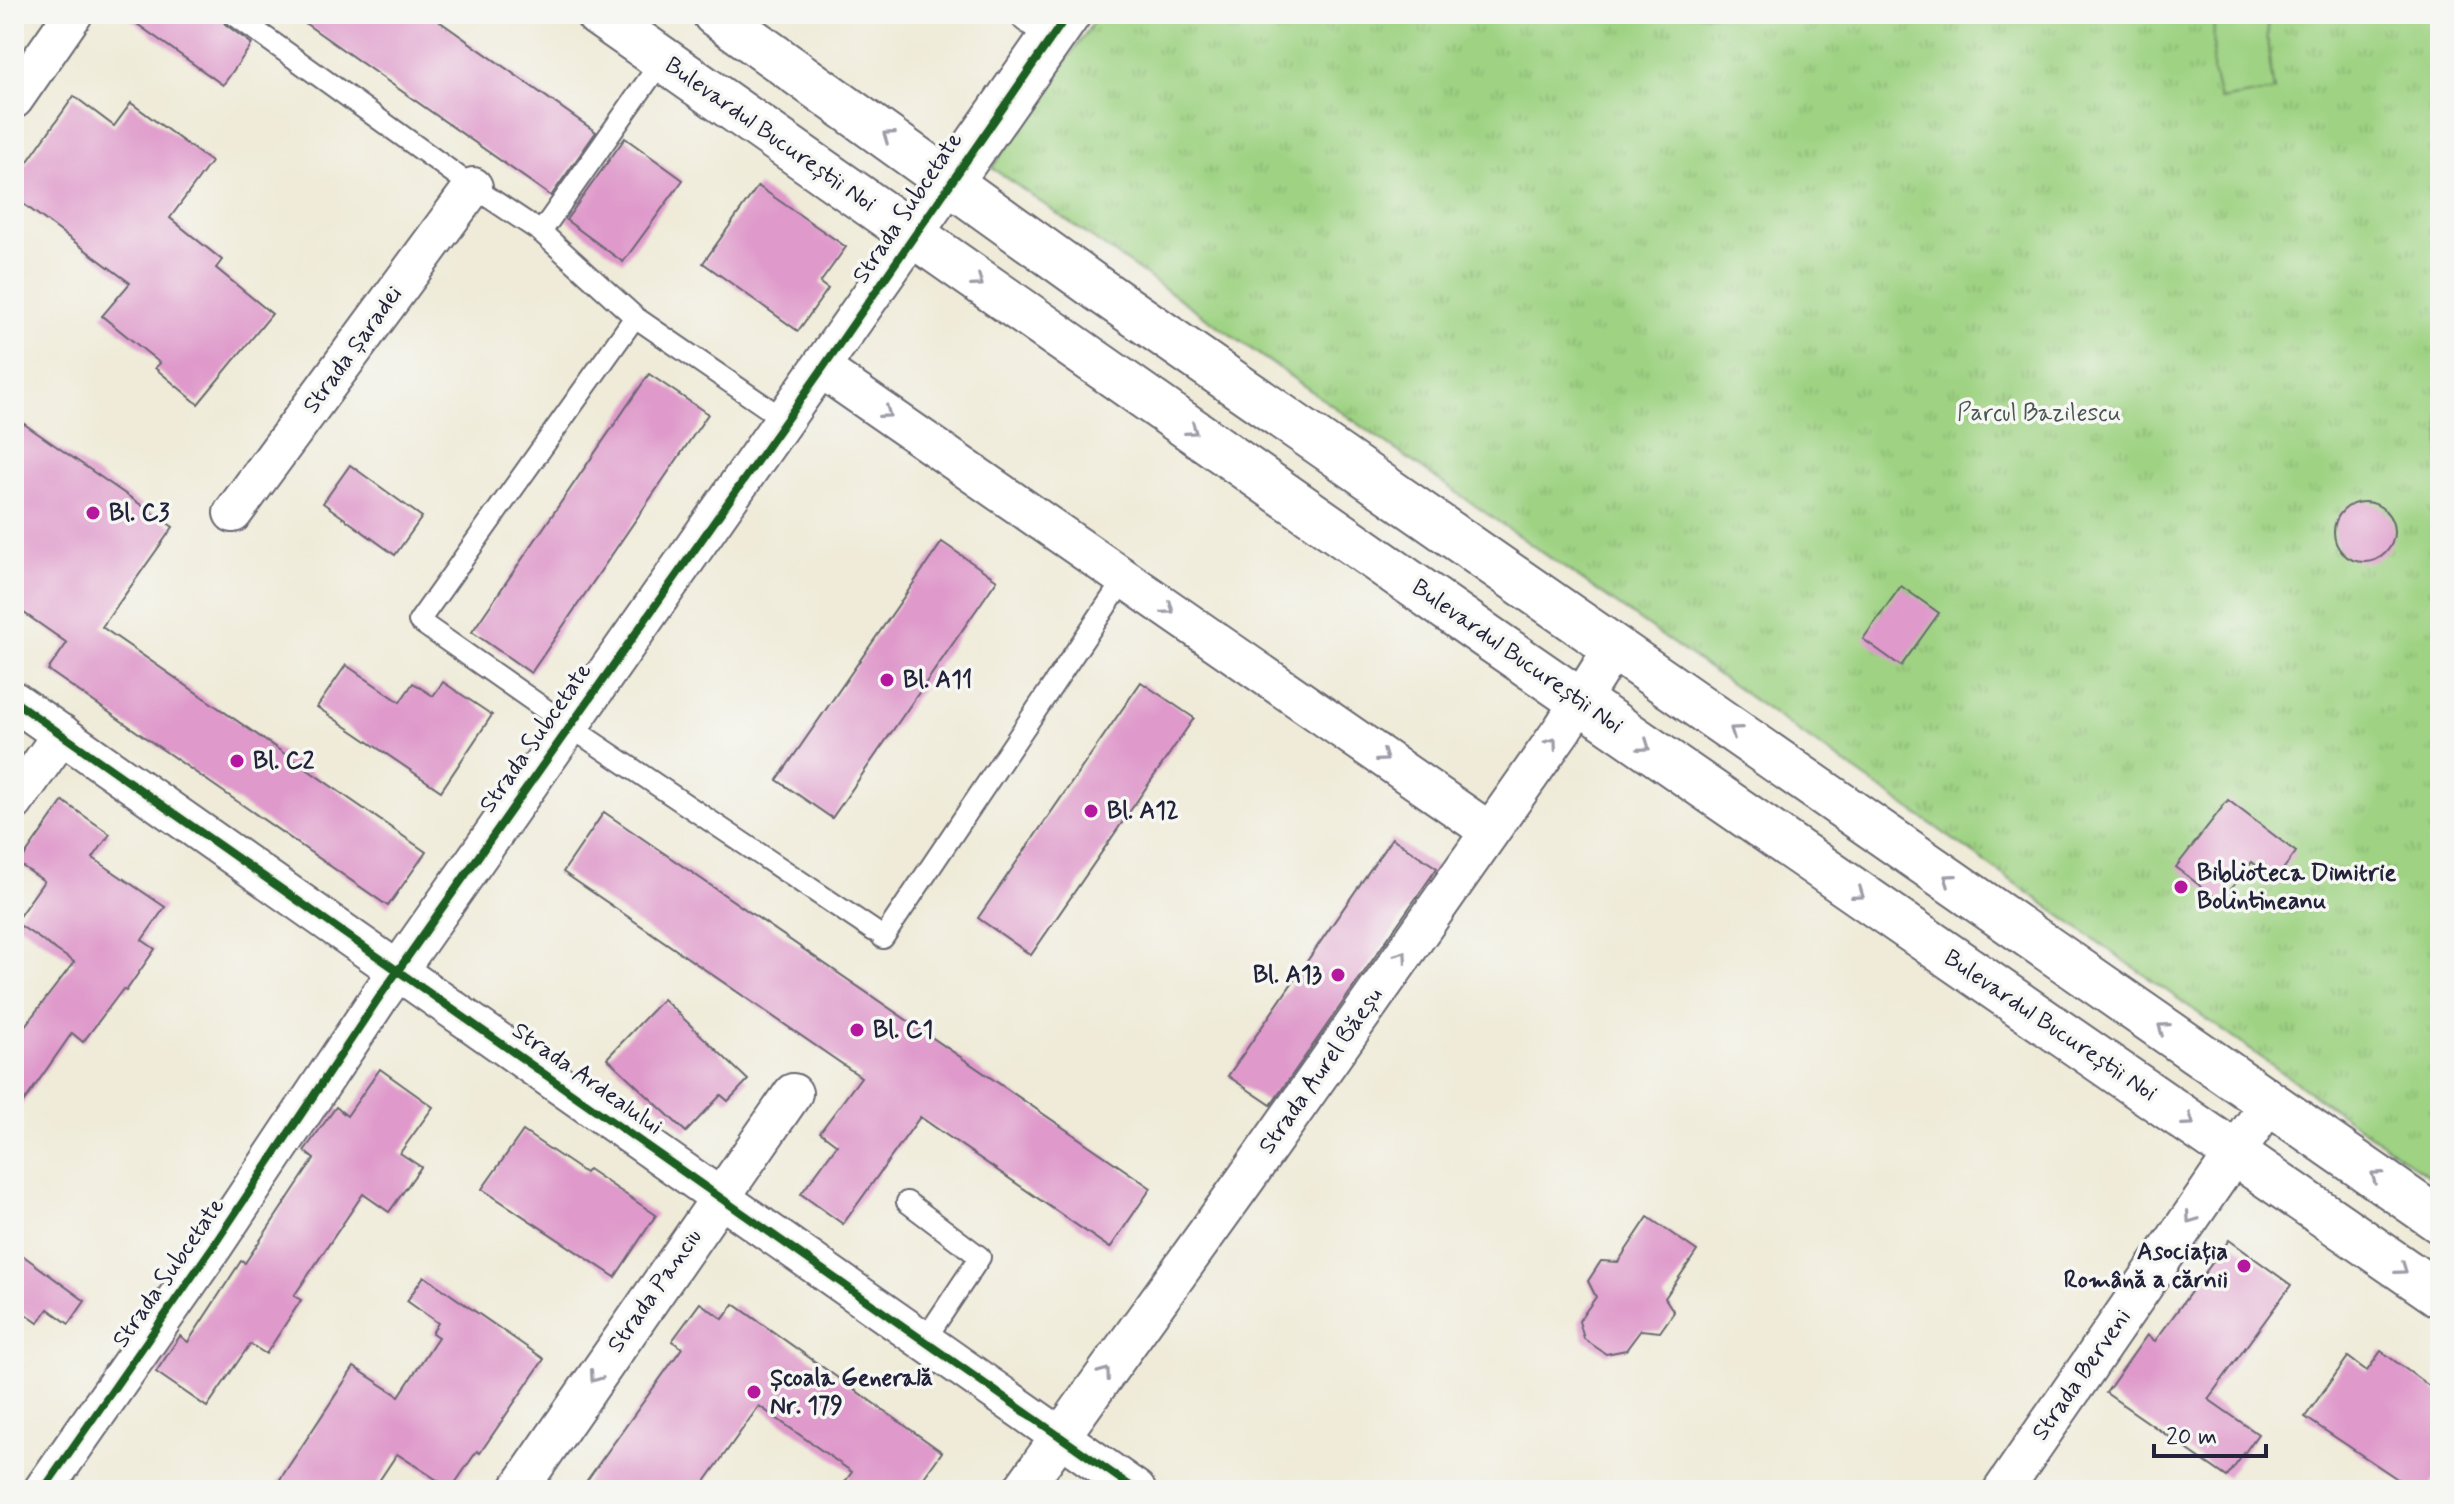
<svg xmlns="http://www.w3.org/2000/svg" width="2454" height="1504" font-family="Mynerve,sans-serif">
  <defs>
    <pattern id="park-tufts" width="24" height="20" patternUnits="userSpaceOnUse" patternTransform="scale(2)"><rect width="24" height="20" fill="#9fd383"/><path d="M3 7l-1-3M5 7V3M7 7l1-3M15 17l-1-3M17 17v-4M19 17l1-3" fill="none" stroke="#89b572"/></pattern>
  </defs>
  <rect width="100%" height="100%" fill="#f6f6f2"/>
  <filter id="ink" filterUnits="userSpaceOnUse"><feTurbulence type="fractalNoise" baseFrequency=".0125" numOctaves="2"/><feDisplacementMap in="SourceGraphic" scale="16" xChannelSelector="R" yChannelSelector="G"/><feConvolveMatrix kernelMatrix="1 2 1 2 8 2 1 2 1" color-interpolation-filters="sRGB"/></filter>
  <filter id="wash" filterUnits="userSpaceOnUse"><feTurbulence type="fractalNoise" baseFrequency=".006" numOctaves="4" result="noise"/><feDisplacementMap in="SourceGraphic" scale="32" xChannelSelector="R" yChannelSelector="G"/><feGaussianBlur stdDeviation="1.8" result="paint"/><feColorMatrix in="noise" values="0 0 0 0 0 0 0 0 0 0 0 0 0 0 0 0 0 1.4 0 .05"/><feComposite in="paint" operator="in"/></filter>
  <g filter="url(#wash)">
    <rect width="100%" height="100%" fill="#efebd8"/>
    <path fill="url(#park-tufts)" stroke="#607a5f" stroke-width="2" d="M 1099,14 L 2440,14 L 2440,1184 L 1934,826 L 992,168 Z"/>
    <path fill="#9fd383" stroke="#607a5f" stroke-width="2" d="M 2214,14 L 2271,14 C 2263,32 2271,71 2274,91 L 2220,100 L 2213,71 Z"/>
    <g id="blocks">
      <g fill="#df9acb">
        <path d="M 123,14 L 220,14 L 225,24 L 252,44 L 223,85 Z"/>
        <path d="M 292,14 L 429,14 L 596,132 L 551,196 Z"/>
        <path d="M 74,96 L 114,126 L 131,103 L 211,162 L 170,218 L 222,260 L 216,268 L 272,314 L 198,404 L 155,368 L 160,363 L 102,316 L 130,283 L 14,197 L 14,181 Z"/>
        <path d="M 625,138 L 683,180 L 623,262 L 566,220 Z"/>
        <path d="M 758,186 L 846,247 L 820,283 L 828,289 L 798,331 L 703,263 Z"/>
        <path d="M 649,374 L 708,414 L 531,673 L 472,632 Z"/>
        <path d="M 14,417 L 173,527 L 102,627 L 426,852 L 388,906 L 48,670 L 67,643 L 14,606 Z"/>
        <path d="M 350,465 L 422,517 L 395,555 L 323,503 Z"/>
        <circle cx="2364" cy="532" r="30"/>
        <path d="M 942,542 L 997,580 L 832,818 L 777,780 Z"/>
        <path d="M 1901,586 L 1939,613 L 1901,666 L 1863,639 Z"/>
        <path d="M 346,665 L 400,702 L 413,683 L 433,696 L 443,682 L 492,715 L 441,791 L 317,707 Z"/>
        <path d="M 1141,682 L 1194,718 L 1031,955 L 978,918 Z"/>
        <path d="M 2228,800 L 2296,852 L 2275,880 L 2252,862 L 2221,902 L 2176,867 Z"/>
        <path d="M 63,801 L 110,834 L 93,858 L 165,907 L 142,940 L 155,949 L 126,991 L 123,989 L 83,1042 L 72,1033 L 14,1116 L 14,1040 L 74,962 L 15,922 L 44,881 L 19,864 Z"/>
        <path d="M 604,812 L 1151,1188 L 1110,1248 L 920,1117 L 843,1224 L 801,1194 L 837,1145 L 820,1132 L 861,1077 L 563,872 Z"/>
        <path d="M 1392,838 L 1437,868 L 1271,1105 L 1228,1076 Z"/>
        <path d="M 663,999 L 748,1080 L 728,1101 L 721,1095 L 686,1132 L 607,1058 Z"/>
        <path d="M 380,1069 L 433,1107 L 400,1153 L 421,1167 L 389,1212 L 363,1194 L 294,1296 L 301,1300 L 266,1354 L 250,1344 L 207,1407 L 156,1372 L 180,1336 L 188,1342 L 241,1261 L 245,1263 L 314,1159 L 304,1151 L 336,1107 L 347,1116 Z"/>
        <path d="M 523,1131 L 585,1173 L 588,1169 L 656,1215 L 615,1277 L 482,1189 Z"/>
        <path d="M 1648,1217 L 1697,1251 L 1665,1298 L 1674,1312 L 1660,1332 L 1641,1330 L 1626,1350 L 1606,1354 L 1584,1339 L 1579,1321 L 1596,1297 L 1588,1281 L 1601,1261 L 1618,1262 Z"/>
        <path d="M 2229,1240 L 2291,1285 L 2208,1399 L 2258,1434 L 2227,1477 L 2106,1393 L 2147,1335 L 2155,1341 Z"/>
        <path d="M 14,1249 L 85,1301 L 69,1324 L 48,1309 L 38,1323 L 14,1306 Z"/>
        <path d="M 424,1276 L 544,1359 L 480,1453 L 477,1451 L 451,1489 L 397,1454 L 373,1490 L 273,1490 L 354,1367 L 399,1396 L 438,1337 L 432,1333 L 438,1323 L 407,1301 Z"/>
        <path d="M 700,1303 L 723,1319 L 734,1304 L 942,1452 L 915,1490 L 839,1490 L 852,1472 L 759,1406 L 699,1490 L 580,1490 L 682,1348 L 672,1341 Z"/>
        <path d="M 2381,1351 L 2440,1394 L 2440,1472 L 2427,1490 L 2414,1490 L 2305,1417 L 2348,1357 L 2367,1371 Z"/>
      </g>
    </g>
  </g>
  <g filter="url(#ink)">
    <use href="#blocks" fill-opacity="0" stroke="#6a6872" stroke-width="2"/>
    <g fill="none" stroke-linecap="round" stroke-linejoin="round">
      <defs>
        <g id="lane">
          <path d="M 233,14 L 473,187 L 541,232 L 635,317 L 785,420"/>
          <path d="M 541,232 L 663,59"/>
          <path d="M 635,317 L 419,621 L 569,726 L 874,931"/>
          <path d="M 883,938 L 1125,578"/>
          <path d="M 907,1202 L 980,1257 L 924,1341"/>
        </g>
        <g id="street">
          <path d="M 1030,14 L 1056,31"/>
          <path d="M 14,99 L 73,14"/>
          <path d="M 822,369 L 1489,831"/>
          <path d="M 233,513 L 473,187"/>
          <path d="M 14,701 L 1136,1490"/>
          <path d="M 14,802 L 62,734"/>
          <path d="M 43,1490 L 214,1245 L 380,996 L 951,181"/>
          <path d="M 518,1490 L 793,1093"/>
          <path d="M 1022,1490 L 1245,1180 L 1563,728 L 1614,647"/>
          <path d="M 2003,1490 L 2270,1102"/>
        </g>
        <path id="secondary" d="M 951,181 L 1068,14"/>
        <g id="primary">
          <path d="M 598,14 L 1489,638 L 2440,1295"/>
          <path d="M 715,14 L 1101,291 L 2440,1221"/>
        </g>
      </defs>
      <use href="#lane" stroke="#6a6872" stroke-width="24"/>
      <use href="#street" stroke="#6a6872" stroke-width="42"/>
      <use href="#secondary" stroke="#6a6872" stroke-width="48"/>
      <use href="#primary" stroke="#6a6872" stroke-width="48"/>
      <use href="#lane" stroke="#fff" stroke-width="20"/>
      <use href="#street" stroke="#fff" stroke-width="38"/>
      <use href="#secondary" stroke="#fff" stroke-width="44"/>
      <use href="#primary" stroke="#fff" stroke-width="44"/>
      <defs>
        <g id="cycleway">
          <path d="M 14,701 L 1136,1490"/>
          <path d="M 43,1490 L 214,1245 L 380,996 L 822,369 L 1068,14"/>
        </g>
      </defs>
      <use href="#cycleway" stroke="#f6f6f2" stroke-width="13"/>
      <use href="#cycleway" stroke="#1b5e20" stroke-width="8"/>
    </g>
    <defs><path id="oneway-chevron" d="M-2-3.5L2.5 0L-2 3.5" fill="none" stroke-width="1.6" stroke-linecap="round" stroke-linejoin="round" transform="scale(2)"/></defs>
    <g stroke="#9c9ca7">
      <use href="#oneway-chevron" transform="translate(888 136) rotate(-145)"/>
      <use href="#oneway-chevron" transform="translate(978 282) rotate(35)"/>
      <use href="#oneway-chevron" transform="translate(886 413) rotate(35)"/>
      <use href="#oneway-chevron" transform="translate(1192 430) rotate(35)"/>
      <use href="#oneway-chevron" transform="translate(1169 609) rotate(35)"/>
      <use href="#oneway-chevron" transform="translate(1735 731) rotate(-145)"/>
      <use href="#oneway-chevron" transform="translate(1552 743) rotate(-54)"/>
      <use href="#oneway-chevron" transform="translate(1645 746) rotate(35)"/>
      <use href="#oneway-chevron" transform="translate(1383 757) rotate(35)"/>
      <use href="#oneway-chevron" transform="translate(1949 879) rotate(-145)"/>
      <use href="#oneway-chevron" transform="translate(1859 894) rotate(35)"/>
      <use href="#oneway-chevron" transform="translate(1402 956) rotate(-55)"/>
      <use href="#oneway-chevron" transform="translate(2163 1028) rotate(-145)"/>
      <use href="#oneway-chevron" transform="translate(2189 1121) rotate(35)"/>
      <use href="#oneway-chevron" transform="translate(2376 1176) rotate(-145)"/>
      <use href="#oneway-chevron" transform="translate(2191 1218) rotate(125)"/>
      <use href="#oneway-chevron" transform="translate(2402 1269) rotate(35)"/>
      <use href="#oneway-chevron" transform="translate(1105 1373) rotate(-54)"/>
      <use href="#oneway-chevron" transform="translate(595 1377) rotate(125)"/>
    </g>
  </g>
  <g fill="#b5179e" stroke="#f6f6f2" stroke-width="3">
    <circle cx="93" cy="513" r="8"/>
    <circle cx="887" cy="680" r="8"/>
    <circle cx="237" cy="761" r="8"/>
    <circle cx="1091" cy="811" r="8"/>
    <circle cx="2181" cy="887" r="8"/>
    <circle cx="1338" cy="975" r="8"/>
    <circle cx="857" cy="1030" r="8"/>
    <circle cx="2244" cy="1266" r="8"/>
    <circle cx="754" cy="1392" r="8"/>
  </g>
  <g text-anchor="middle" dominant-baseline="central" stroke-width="7" stroke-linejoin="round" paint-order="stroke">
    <g font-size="24" fill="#22223b" stroke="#f6f6f2">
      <text transform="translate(770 135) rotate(35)">Bulevardul Bucureștii Noi</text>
      <text transform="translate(908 208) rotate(-56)">Strada Subcetate</text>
      <text transform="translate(353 350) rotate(-54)">Strada Șaradei</text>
      <text transform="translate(1517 657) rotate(35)">Bulevardul Bucureștii Noi</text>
      <text transform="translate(536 738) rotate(-55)">Strada Subcetate</text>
      <text transform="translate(2050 1026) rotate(34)">Bulevardul Bucureștii Noi</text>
      <text transform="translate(1321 1071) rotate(-55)">Strada Aurel Băeșu</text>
      <text transform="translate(587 1079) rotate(35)">Strada Ardealului</text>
      <text transform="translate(169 1273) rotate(-55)">Strada Subcetate</text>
      <text transform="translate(655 1291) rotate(-55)">Strada Panciu</text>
      <text transform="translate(2082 1375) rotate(-55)">Strada Berveni</text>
    </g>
    <g font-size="24" fill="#485751" stroke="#f6f6f2">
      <text x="2039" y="413">Parcul Bazilescu</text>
    </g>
    <g font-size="24" font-weight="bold" fill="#22223b" stroke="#f6f6f2" text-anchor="start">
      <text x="109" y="513">Bl. C3</text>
      <text x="903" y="680">Bl. A11</text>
      <text x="253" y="761">Bl. C2</text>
      <text x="1107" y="811">Bl. A12</text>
      <text x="2197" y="873">Biblioteca Dimitrie<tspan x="2197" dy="28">Bolintineanu</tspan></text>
      <text x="1322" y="975" text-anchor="end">Bl. A13</text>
      <text x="873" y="1030">Bl. C1</text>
      <text x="2228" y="1252" text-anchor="end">Asociația<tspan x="2228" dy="28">Română a cărnii</tspan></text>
      <text x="770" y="1378">Școala Generală<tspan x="770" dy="28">Nr. 179</tspan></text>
    </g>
  </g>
  <rect width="2454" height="1504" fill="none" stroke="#f6f6f2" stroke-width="48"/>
  <path d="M2154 1444v12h112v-12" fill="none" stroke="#22223b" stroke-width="4"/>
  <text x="2166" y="1444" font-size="24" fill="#22223b" stroke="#f6f6f2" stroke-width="6" paint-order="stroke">20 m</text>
</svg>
